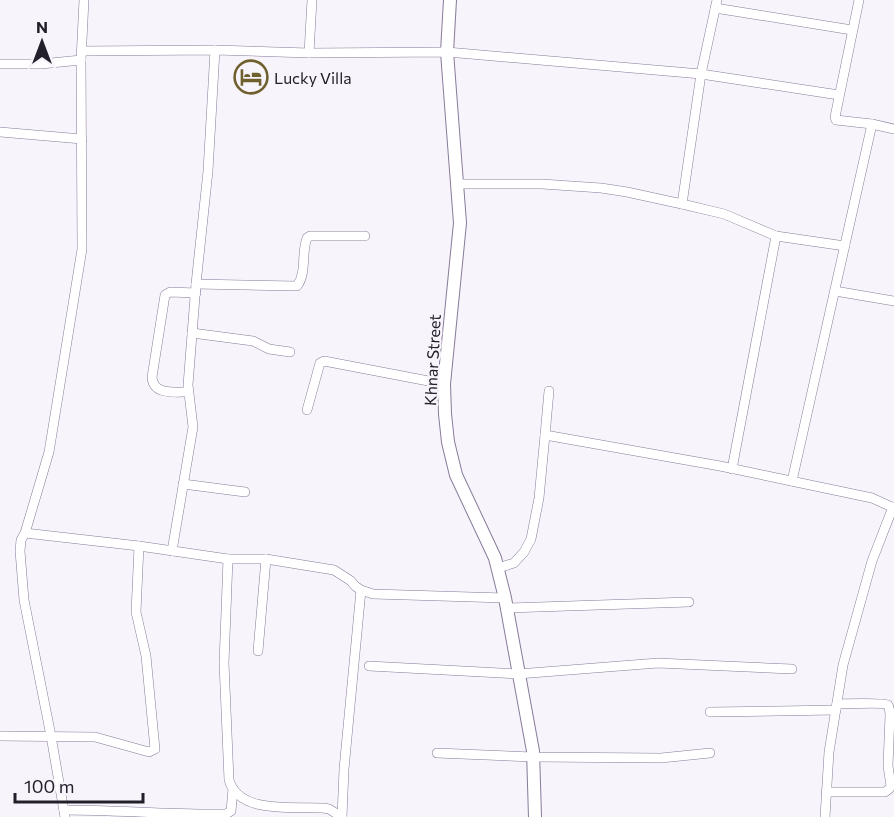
<svg xmlns="http://www.w3.org/2000/svg" width="894" height="817" font-family="Commissioner,sans-serif">
  <rect width="100%" height="100%" fill="#f7f4fb"/>
  <g fill="none" stroke-linecap="round" stroke-linejoin="round">
    <defs>
      <g id="minor">
        <path d="M 859,0 L 835,117 L 836,120 L 872,124 L 894,129"/>
        <path d="M 715,8 L 852,30"/>
        <path d="M 82,51 L 215,50 L 309,53 L 447,52 L 701,74 L 839,95"/>
        <path d="M 309,53 L 312,0"/>
        <path d="M 0,64 L 41,64 L 81,60"/>
        <path d="M 0,132 L 82,139"/>
        <path d="M 458,184 L 542,184 L 601,188 L 627,192 L 682,204 L 724,214 L 776,236 L 732,469"/>
        <path d="M 682,204 L 701,74 L 717,0"/>
        <path d="M 776,236 L 845,246"/>
        <path d="M 196,284 L 297,286 C 307,273 301,253 307,238 L 310,236 L 365,236"/>
        <path d="M 835,291 L 894,301"/>
        <path d="M 192,333 L 253,341 L 269,349 L 290,352"/>
        <path d="M 188,392 C 174,392 153,395 152,377 L 165,295 L 170,292 L 196,293"/>
        <path d="M 307,410 L 320,363 L 324,361 L 444,384"/>
        <path d="M 545,435 L 549,391"/>
        <path d="M 792,481 L 872,124"/>
        <path d="M 183,484 L 245,492"/>
        <path d="M 25,533 L 139,546 L 228,559 L 266,559 L 334,570 L 351,581 L 355,586 L 361,590 L 373,594 L 505,598"/>
        <path d="M 172,551 L 193,427 L 188,385 L 196,284 L 208,171 L 215,50"/>
        <path d="M 228,559 L 224,663 L 229,780 C 239,815 295,806 323,808 L 329,809 L 342,817"/>
        <path d="M 498,568 L 514,563 L 524,552 L 531,539 L 539,498 L 545,435 L 720,466 L 872,498 L 894,508"/>
        <path d="M 507,608 L 689,602"/>
        <path d="M 258,651 L 266,559"/>
        <path d="M 369,666 L 518,674 L 658,663 L 792,669"/>
        <path d="M 710,712 L 836,710"/>
        <path d="M 0,736 L 95,737 L 149,752 L 155,749 L 146,656 L 136,612 L 139,546"/>
        <path d="M 437,753 L 533,757 L 661,758 L 710,753"/>
        <path d="M 826,792 L 885,792 L 889,789 L 891,786 L 888,766 L 890,715 C 890,712 889,706 888,705 C 884,702 844,704 837,704"/>
        <path d="M 64,810 C 118,810 172,815 226,814 L 231,811 L 233,789"/>
        <path d="M 65,817 L 51,736 L 24,600 L 20,551 L 21,540 L 25,533 L 49,452 L 82,249 L 81,60 L 84,0"/>
        <path d="M 342,817 L 344,769 L 361,590"/>
        <path d="M 825,817 L 829,752 L 843,665 L 872,561 L 893,507"/>
      </g>
      <path id="tertiary" d="M 450,0 L 447,52 L 460,223 L 444,384 L 445,414 L 448,442 L 456,475 L 495,558 L 505,598 L 533,751 L 535,817"/>
    </defs>
    <use href="#minor" stroke="#877b99" stroke-width="10"/>
    <use href="#tertiary" stroke="#877b99" stroke-width="14"/>
    <use href="#minor" stroke="#fff" stroke-width="9"/>
    <use href="#tertiary" stroke="#fff" stroke-width="12"/>
  </g>
  <defs>
    <symbol id="hotel-ring" viewBox="-11 -11 22 22"><circle r="9.5" fill="#f7f4fb" stroke="#6f602e" stroke-width="1.5"/><path d="M-6-4.5h1.5V1H6V5H4.5V3h-9V5H-6ZM-4 0a1.8 1.8 0 1 1 3.6 0ZM.5 0V-2.5h3Q6-2.5 6 0Z" fill="#6f602e"/></symbol>
  </defs>
  <g fill-rule="evenodd">
    <use href="#hotel-ring" x="232" y="58" width="38" height="38"/>
  </g>
  <g text-anchor="middle" dominant-baseline="central" stroke-width="4.5" stroke-linejoin="round" paint-order="stroke">
    <g font-size="16" fill="#24202b" stroke="#f7f4fb" text-anchor="start">
      <text x="274" y="77">Lucky Villa</text>
    </g>
    <g font-size="16" fill="#24202b" stroke="#f7f4fb">
      <text transform="translate(432 360) rotate(-87)">Khnar Street</text>
    </g>
  </g>
  <g transform="translate(42 42)" stroke="#f7f4fb" stroke-width="4.5" paint-order="stroke">
  <path d="M0-4.5L10 22L0 15L-10 22Z" fill="#24202b"/>
  <text y="-9" font-size="16" font-weight="bold" text-anchor="middle" fill="#24202b">N</text>
  </g>
  <path d="M15 793v9h128v-9" fill="none" stroke="#24202b" stroke-width="3"/>
  <text x="24" y="793" font-size="18" fill="#24202b" stroke="#f7f4fb" stroke-width="4.5" paint-order="stroke">100 m</text>
</svg>
